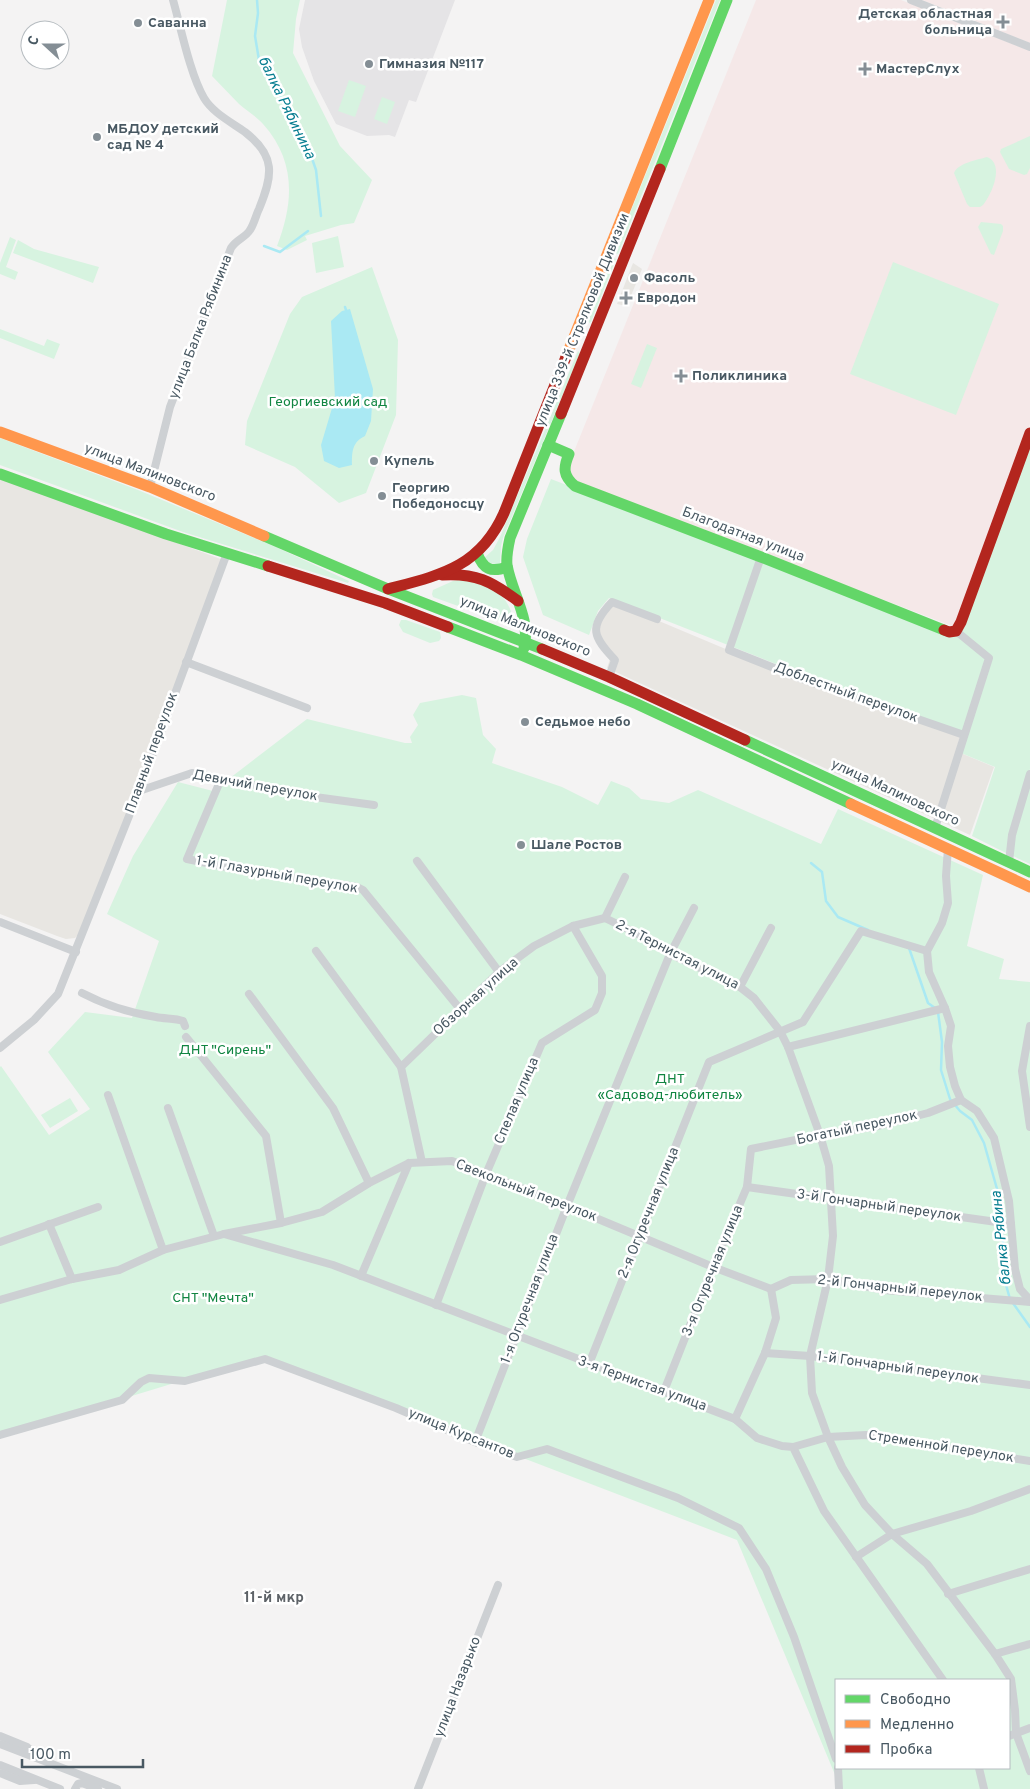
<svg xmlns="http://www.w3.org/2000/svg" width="1030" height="1789" font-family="Overpass,sans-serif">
  <rect width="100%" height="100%" fill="#f4f3f3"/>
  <g fill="#e8e6e2">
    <path d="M 633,263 L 642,269 L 628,303 L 622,305 L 617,304 Z"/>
    <path d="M 0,477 L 226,561 L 84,929 L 75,938 L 66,939 L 57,936 L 0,914 Z"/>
    <path d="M 613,604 L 659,621 L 728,650 L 960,736 L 956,751 L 994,767 L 970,835 L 607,668 L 612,653 L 599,637 L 600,625 L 604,615 Z"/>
  </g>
  <path fill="#e5e4e6" d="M 305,0 L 455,0 L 416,102 L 409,100 L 395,137 L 389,135 L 367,136 L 336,124 L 314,81 L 302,47 L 299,29 Z"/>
  <g fill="#f5e8e8">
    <path d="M 756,0 L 901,0 L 1030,51 L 1030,424 L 955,627 L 579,484 L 569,472 L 569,464 Z"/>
    <path d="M 922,0 L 1030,0 L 1030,43 Z"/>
  </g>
  <g fill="#d7f3e0" fill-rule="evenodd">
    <path d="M 227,0 L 300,0 L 296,19 L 293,53 L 340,146 L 372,180 L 354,223 L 341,225 L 305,236 L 307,240 L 287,250 L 277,246 C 294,202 296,161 263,124 C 256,116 247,111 239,104 C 230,95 221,85 212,76 Z"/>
    <path d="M 716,0 L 720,0 L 618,254 L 614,253 Z"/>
    <path d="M 349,80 L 366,86 L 355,117 L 338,111 Z"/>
    <path d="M 382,97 L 395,102 L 387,124 L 374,119 Z"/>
    <path d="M 1030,136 L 1030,168 L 1027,174 L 1024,175 L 1009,169 L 1000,152 L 1001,149 Z"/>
    <path d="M 987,157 C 1005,164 992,194 983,205 L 980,207 L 970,207 L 967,204 L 954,173 C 958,163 977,160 987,157 Z"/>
    <path d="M 981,222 L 1001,224 L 1003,226 L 1003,231 L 994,255 L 991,254 L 978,227 Z"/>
    <path d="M 338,236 L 344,267 L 316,273 L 312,243 Z"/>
    <path d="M 10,237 L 16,240 L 6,267 L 18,272 L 15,280 L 0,274 L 0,263 Z"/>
    <path d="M 18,240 L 34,249 L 99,267 L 93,283 L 13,253 Z"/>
    <path d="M 613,257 L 616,259 L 591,322 L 589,323 L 588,320 Z"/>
    <path d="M 893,262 L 999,304 L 956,415 L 850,374 Z"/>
    <path d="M 372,267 L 398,340 L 396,415 L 366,493 L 339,503 L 295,467 L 245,445 L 247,421 L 290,314 L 302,297 Z"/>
    <path d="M 0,329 L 44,346 L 47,339 L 60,344 L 54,359 L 0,338 Z"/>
    <path d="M 647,344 L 657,348 L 641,388 L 631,384 Z"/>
    <path d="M 578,351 L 580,353 L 503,538 L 501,546 L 500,565 L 490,563 L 484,558 L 493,550 L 500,537 Z"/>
    <path d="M 0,438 L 138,490 L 276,547 L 349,581 L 348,583 L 183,532 L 0,465 Z"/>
    <path d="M 1030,444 L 1030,769 L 1010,832 L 1008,854 L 972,836 L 995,767 L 961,753 L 968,733 L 837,688 L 609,598 L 598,611 L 589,635 L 543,615 L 523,557 L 527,539 L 551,479 L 958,636 Z"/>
    <path d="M 462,579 C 467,579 474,579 479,580 C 493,584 517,607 511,623 L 508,624 L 433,597 L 432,594 L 433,590 L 453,581 Z"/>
    <path d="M 401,620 L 406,620 L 440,632 L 441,638 L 439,641 L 430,643 L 403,632 L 399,625 Z"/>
    <path d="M 462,695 L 476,698 L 483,735 L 496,749 L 492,763 L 562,787 L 598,805 L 611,781 L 629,788 L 641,799 L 669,803 L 698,790 L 821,844 L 838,809 L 983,875 L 967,946 L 1004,959 L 999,979 L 1030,982 L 1030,1789 L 841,1789 L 737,1540 L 260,1357 L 0,1436 L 0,1067 L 1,1066 L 49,1135 L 90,1109 L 48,1052 L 85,1012 L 132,1018 L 159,941 L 107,914 L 133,856 L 178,782 L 213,791 L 307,719 L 405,743 L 412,743 L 410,737 L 418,725 L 413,715 L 420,703 ZM 836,1680 L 1009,1680 L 1009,1768 L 836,1768 Z"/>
    <path d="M 1030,781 L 1030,864 L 1013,856 L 1014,833 Z"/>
    <path d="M 70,1098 L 78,1111 L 50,1128 L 41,1115 Z"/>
  </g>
  <path fill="#aae9f3" d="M 350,309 L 373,389 L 371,421 L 365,436 C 352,442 352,452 352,465 L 339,468 L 324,461 L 321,445 L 335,398 L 331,321 L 342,311 Z"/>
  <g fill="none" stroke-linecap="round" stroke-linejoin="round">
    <g stroke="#aae9f3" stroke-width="2.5">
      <path d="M 257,0 L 258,13 L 255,36 L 259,60 L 292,117 L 308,147 L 316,170 L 321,216"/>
      <path d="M 264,246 L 280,252 L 308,231"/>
      <path d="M 345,307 L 346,310"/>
      <path d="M 811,863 L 822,872 L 826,901 L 838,917 L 868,930"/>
      <path d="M 909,948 L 928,1003 L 935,1008"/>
      <path d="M 938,1012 L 942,1042 L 941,1070 L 950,1099 L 960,1111 L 972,1120 L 984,1143 L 999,1196 L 1004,1255 L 1004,1278 L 1010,1299 L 1030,1327"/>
    </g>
    <g stroke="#cdd0d3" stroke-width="8">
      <path d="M 911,0 L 1030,47"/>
      <path d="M 150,487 L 170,407 L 231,248 C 237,239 245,238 250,230 C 254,224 256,215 259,209 C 273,175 276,156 245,132 C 231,122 213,113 204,98 C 190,74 181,28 173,0"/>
      <path d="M 761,557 L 729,650 L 802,679 L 964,735"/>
      <path d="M 186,662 L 307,708"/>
      <path d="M 609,677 L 615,660 C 593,637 588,627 612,602 L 657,619"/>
      <path d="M 221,779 L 187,859 L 246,871 L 357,887 L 363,890 L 460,1009"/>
      <path d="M 139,791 L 192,773 L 315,797 L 374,805"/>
      <path d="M 935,828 L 989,658 L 956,631"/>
      <path d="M 948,848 L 946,876 L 948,903 L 942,923 L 927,951 L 929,972 L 945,1008 L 951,1026 L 948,1046 L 950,1067 L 955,1086 L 961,1100 L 977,1111 L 994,1138 L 1009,1201 L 1015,1269 L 1020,1289 L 1030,1300"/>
      <path d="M 417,861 L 499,972"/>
      <path d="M 1009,862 L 1012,835 L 1030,774"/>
      <path d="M 605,918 L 658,944 L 670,954 L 740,987 L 754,998 L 780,1031 L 788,1047 L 820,1135 L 829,1166 L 833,1236 L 828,1279 L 810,1356 L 812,1393 L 828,1437 L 842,1467 L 865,1505 L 892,1534 L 927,1564 L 995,1654 L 1011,1679 L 1015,1710 L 1016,1733 L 1030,1771"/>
      <path d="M 0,922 L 76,952"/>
      <path d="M 316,951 L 401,1067"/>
      <path d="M 740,987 L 771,928"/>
      <path d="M 82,993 C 105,1005 130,1013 156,1017 C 165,1019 175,1018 183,1021 L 185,1026"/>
      <path d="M 249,994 L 333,1108 L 369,1183"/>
      <path d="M 1030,1026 L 1022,1071 L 1030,1127"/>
      <path d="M 186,1037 L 266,1136 L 281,1223"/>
      <path d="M 788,1047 L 945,1008"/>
      <path d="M 0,1048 L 34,1020 L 58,994 L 139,791 L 227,553"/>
      <path d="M 108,1095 L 163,1250"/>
      <path d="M 168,1108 L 214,1236"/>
      <path d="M 422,1162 L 401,1067 L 499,972 L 534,946 L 573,926 L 605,918 L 625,877"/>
      <path d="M 747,1187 L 1011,1224"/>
      <path d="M 49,1224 L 72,1279"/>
      <path d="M 224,1234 L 333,1265 L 735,1419 L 757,1438 L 782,1446 L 793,1447 L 824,1511 L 943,1680"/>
      <path d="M 0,1242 L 98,1207"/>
      <path d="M 361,1276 L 409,1163"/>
      <path d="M 771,1289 L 791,1280 L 828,1279 L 884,1290 L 1030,1302"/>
      <path d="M 0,1300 L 72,1279 L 119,1270 L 163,1250 L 224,1234 L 281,1223 L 322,1212 L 369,1183 L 409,1163 L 452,1161 L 567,1206 L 713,1267 L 771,1289"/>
      <path d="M 436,1305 L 486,1174 L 542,1043 L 595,1010 L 602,993 L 602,976 L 573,926"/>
      <path d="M 765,1353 L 810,1356 L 1030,1385"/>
      <path d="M 589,1364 L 709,1062 L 803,1022 L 861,931 L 927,951"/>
      <path d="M 664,1391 L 713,1267 L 747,1187 L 751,1149 L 820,1135 L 878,1126 L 928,1113 L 961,1100"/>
      <path d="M 735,1419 L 765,1353 L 776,1318 L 771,1289"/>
      <path d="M 0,1435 L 122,1400 L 141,1382 L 149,1378 L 185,1381 L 265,1359 L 396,1408 L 475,1442 L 517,1457 L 547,1449 L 678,1498 L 739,1528 L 766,1569 L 794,1637 L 836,1759"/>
      <path d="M 475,1442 L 567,1206 L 670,954 L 694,908"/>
      <path d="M 793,1447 L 828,1437 L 866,1435 L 1030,1461"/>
      <path d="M 856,1557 L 892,1534 L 971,1511 L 1030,1489"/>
      <path d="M 948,1594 L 1030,1569"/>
      <path d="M 995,1654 L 1030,1644"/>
      <path d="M 0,1736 L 27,1747 L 36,1755"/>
      <path d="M 1009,1736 L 1030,1728"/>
      <path d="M 0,1744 L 117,1789"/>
      <path d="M 0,1765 L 60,1789"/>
      <path d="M 838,1768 L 839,1789"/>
      <path d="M 979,1768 L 984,1789"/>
      <path d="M 0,1773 L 20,1781 L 34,1780"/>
      <path d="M 75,1789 L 78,1784 L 82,1783 L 98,1789"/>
      <path d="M 418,1789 L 498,1585"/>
    </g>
    <g stroke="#63d668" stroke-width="11">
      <path d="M 660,169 L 727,0"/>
      <path d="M 548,445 L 569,454 C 563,468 563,476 575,486 L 761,557 L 944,630"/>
      <path d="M 0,474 L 166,534 L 268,566"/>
      <path d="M 264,536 L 388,589 L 542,649"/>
      <path d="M 477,553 C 483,569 491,573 507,567"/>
      <path d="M 448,627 L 521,655 L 637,704 L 851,804"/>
      <path d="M 524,648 C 531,618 512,594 507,565 C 506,556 508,547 510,538 L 561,414"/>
      <path d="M 745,740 L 1030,872"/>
    </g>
    <g stroke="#ff974d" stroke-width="11">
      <path d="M 566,357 L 709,0"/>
      <path d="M 0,432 L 150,487 L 264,536"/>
      <path d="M 851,804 L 1030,887"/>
    </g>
    <g stroke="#b3261e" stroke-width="11">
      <path d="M 561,414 L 660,169"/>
      <path d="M 268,566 L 385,603 L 448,627"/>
      <path d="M 442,575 C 476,573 491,581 518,601"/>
      <path d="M 388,589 C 441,575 480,567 504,513 L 566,357"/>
      <path d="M 944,630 L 949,632 L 956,631 L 961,622 L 1030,433"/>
      <path d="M 542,649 L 609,677 L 745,740"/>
    </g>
  </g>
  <g fill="#848e95" stroke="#fff" stroke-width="2">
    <path d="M1000.5 14.5h5v5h5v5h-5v5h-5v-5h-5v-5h5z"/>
    <circle cx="138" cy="23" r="5"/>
    <circle cx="369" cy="64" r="5"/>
    <path d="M862.5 61.5h5v5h5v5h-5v5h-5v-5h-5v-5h5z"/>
    <circle cx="97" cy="137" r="5"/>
    <circle cx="634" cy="278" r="5"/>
    <path d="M623.5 290.5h5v5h5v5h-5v5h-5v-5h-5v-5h5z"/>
    <path d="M678.5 368.5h5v5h5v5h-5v5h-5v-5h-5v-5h5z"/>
    <circle cx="374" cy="461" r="5"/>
    <circle cx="382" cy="496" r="5"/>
    <circle cx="525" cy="722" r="5"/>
    <circle cx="521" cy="845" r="5"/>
  </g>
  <g text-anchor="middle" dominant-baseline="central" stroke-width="5" stroke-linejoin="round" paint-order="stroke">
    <g font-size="14" font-weight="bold" fill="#485862" stroke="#fff" text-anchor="start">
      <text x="992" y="14" text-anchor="end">Детская областная<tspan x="992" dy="16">больница</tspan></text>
      <text x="148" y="23">Саванна</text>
      <text x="379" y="64">Гимназия №117</text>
      <text x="876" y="69">МастерСлух</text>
      <text x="107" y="129">МБДОУ детский<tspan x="107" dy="16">сад № 4</tspan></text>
      <text x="644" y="278">Фасоль</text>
      <text x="637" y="298">Евродон</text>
      <text x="692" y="376">Поликлиника</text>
      <text x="384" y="461">Купель</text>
      <text x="392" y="488">Георгию<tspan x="392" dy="16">Победоносцу</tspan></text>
      <text x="535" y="722">Седьмое небо</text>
      <text x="531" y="845">Шале Ростов</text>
    </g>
    <g font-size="14" fill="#485862" stroke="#fff">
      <text transform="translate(583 320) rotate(-68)">улица 339-й Стрелковой Дивизии</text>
      <text transform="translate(201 327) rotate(-69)">улица Балка Рябинина</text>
      <text transform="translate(150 473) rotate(21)">улица Малиновского</text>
      <text transform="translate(743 535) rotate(21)">Благодатная улица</text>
      <text transform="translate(525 627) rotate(22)">улица Малиновского</text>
      <text transform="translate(846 693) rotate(20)">Доблестный переулок</text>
      <text transform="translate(152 753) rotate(-70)">Плавный переулок</text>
      <text transform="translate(255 786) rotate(10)">Девичий переулок</text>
      <text transform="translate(895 793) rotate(25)">улица Малиновского</text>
      <text transform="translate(277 875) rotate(10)">1-й Глазурный переулок</text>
      <text transform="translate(677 955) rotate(27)">2-я Тернистая улица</text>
      <text transform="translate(476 997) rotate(-42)">Обзорная улица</text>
      <text transform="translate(517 1101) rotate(-67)">Спелая улица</text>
      <text transform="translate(857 1128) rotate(-12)">Богатый переулок</text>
      <text transform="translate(526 1191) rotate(21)">Свекольный переулок</text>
      <text transform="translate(879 1206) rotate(8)">3-й Гончарный переулок</text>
      <text transform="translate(649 1213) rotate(-68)">2-я Огуречная улица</text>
      <text transform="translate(713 1271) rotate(-68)">3-я Огуречная улица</text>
      <text transform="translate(900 1289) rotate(6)">2-й Гончарный переулок</text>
      <text transform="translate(530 1299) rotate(-69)">1-я Огуречная улица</text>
      <text transform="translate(898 1368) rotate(8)">1-й Гончарный переулок</text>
      <text transform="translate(642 1384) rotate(20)">3-я Тернистая улица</text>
      <text transform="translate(461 1434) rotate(22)">улица Курсантов</text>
      <text transform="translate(941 1447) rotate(9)">Стременной переулок</text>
      <text transform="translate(458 1687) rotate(-69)">улица Назарько</text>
    </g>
    <g font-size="14" fill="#118542" stroke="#fff">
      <text x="328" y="402">Георгиевский сад</text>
      <text x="225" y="1050">ДНТ "Сирень"</text>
      <text x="670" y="1079">ДНТ<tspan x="670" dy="16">«Садовод-любитель»</tspan></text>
      <text x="213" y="1298">СНТ "Мечта"</text>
    </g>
    <g font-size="15" font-style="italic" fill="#067d90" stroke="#fff">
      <text transform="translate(286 108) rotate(64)">балка Рябинина</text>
      <text transform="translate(1002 1238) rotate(-96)">балка Рябина</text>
    </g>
    <g font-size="15" font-weight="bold" fill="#5e6368" stroke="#fff">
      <text x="274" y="1598">11-й мкр</text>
    </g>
  </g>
  <rect x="835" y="1679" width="175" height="90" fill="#ffffff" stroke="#b6bcc0"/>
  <rect x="845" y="1695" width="25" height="8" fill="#63d668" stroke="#b6bcc0"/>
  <text x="880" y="1704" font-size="15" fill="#485862">Свободно</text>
  <rect x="845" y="1720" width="25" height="8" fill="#ff974d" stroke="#b6bcc0"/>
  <text x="880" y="1729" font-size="15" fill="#485862">Медленно</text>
  <rect x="845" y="1745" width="25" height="8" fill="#b3261e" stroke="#b6bcc0"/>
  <text x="880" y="1754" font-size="15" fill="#485862">Пробка</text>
  <g transform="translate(45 45) rotate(291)"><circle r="24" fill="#ffffff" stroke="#b6bcc0"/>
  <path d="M0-4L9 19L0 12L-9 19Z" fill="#848e95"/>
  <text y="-8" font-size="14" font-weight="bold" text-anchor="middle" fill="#485862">С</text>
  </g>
  <path d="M22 1759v8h121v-8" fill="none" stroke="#485862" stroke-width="2.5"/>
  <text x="30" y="1759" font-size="15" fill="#485862" stroke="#ffffff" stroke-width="4" paint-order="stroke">100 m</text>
</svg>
